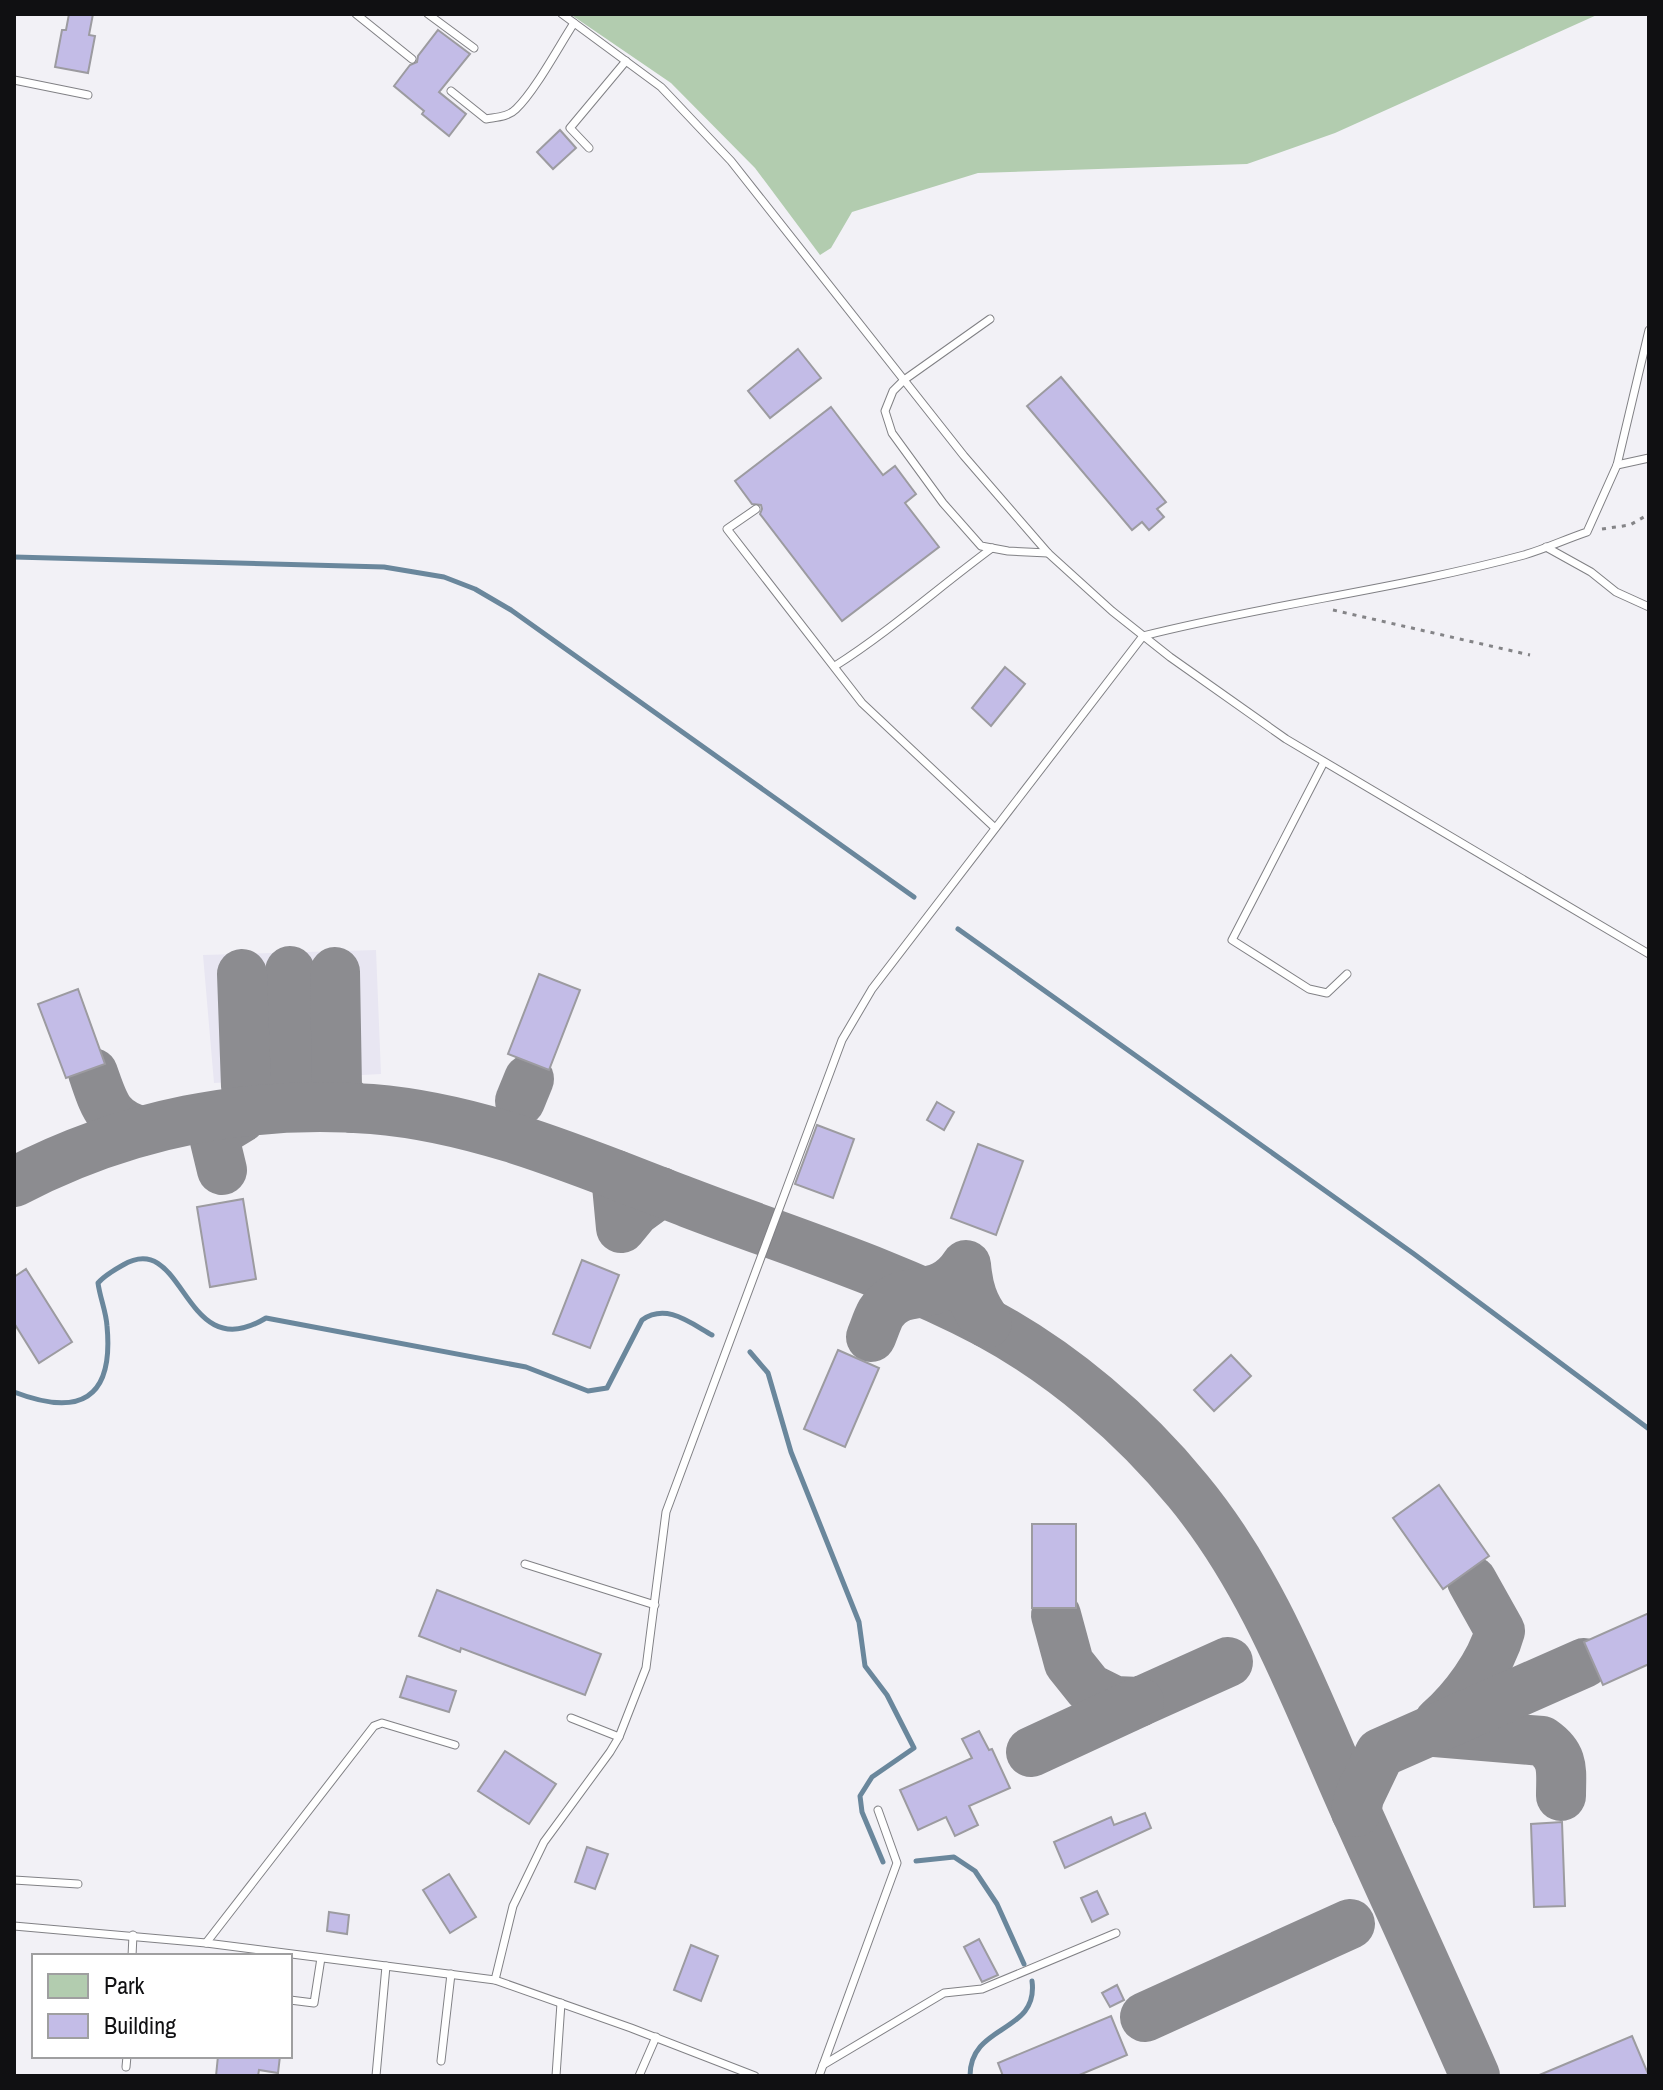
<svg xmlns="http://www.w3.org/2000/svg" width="1663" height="2090" font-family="'Archivo Narrow',sans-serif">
  <rect width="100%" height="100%" fill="#f2f1f6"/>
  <path fill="#e8e6f2" d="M 376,950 L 381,1074 L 214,1083 L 203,955 Z"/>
  <path fill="#b2ccaf" d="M 570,14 L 1599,14 L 1335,133 L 1247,164 L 978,173 L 852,212 L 831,248 L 820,255 L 755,168 L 671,83 Z"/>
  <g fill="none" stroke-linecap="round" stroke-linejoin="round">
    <g stroke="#6a879c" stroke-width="5">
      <path d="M 14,557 L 384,567 L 444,577 L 475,589 L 511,610 L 914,897"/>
      <path d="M 958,929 L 1414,1254 L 1649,1429"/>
      <path d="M 750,1352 L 768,1373 L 791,1452 L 859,1622 L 865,1666 L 887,1695 L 914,1748 L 872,1777 L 860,1796 L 862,1812 L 883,1862"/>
      <path d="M 14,1392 C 79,1417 114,1400 107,1326 C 106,1311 100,1298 98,1283 C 105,1275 114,1270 123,1265 C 186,1228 182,1369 266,1318 L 526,1367 L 588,1391 L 607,1388 L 642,1320 C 666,1303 689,1322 712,1335"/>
      <path d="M 916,1861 L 954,1857 L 975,1871 L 997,1904 L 1024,1964"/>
      <path d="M 970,2076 C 970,2023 1039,2034 1032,1981"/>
    </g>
    <g stroke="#8c8c90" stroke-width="50">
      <path d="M 290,971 L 291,1089 L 298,1105 L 304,1107"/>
      <path d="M 335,972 L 337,1087 L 340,1096 L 352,1108"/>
      <path d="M 242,974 L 246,1086"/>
      <path d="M 93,1073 C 104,1104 107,1121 141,1131"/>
      <path d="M 520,1101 L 529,1079"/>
      <path d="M 222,1170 L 215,1141 L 218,1132 L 241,1118 L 244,1111"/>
      <path d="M 616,1175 L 621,1228 L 635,1211 L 661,1192"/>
      <path d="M 14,1182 C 125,1124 247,1100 372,1109 C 483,1118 586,1164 689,1203 C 788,1241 893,1273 987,1323 C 1063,1364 1133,1424 1188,1491 C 1265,1584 1306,1700 1355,1809 C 1395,1898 1436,1987 1475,2076"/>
      <path d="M 871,1337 C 874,1330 877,1320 881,1313 C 902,1280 939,1307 966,1265 C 968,1288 973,1305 987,1323"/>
      <path d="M 1056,1615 L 1069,1663 L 1089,1688 L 1115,1701 L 1139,1702 L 1228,1662"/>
      <path d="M 1439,1722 C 1464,1700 1491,1664 1500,1631 L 1472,1581"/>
      <path d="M 1435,1732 L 1542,1741 C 1565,1757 1561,1770 1561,1796"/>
      <path d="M 1031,1752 L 1139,1702"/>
      <path d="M 1356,1812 L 1359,1797 L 1380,1753 L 1584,1663"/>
      <path d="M 1145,2017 L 1350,1924"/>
    </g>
  </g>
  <g fill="#c3bce7" stroke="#9c9ba0" stroke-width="2">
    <path d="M 69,14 L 93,14 L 89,35 L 95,36 L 88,73 L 55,67 L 62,30 L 66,30 Z"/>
    <path d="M 438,30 L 470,54 L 439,92 L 466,114 L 449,136 L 422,114 L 424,111 L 394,86 L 410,65 L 417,62 L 418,56 Z"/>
    <path d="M 560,130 L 576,148 L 553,169 L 537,152 Z"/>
    <path d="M 798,349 L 821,378 L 770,418 L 748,391 Z"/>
    <path d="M 1061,377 L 1166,502 L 1157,509 L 1164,517 L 1149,530 L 1142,522 L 1132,530 L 1027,406 Z"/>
    <path d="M 831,407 L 883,475 L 895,466 L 916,494 L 905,503 L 939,547 L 842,621 L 760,514 L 762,509 L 761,505 L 752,504 L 735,481 Z"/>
    <path d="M 1005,667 L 1025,684 L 991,726 L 972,708 Z"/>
    <path d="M 539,974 L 580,990 L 549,1070 L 508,1054 Z"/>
    <path d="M 78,989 L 105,1064 L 66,1078 L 38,1004 Z"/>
    <path d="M 937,1102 L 954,1112 L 944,1130 L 927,1120 Z"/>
    <path d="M 817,1125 L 854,1139 L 833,1198 L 795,1184 Z"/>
    <path d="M 978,1144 L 1023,1161 L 996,1235 L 951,1218 Z"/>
    <path d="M 243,1199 L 256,1279 L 210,1287 L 197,1207 Z"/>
    <path d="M 582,1260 L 619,1275 L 590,1348 L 553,1334 Z"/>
    <path d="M 26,1269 L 72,1342 L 39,1363 L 14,1323 L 14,1277 Z"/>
    <path d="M 838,1350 L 879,1368 L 845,1447 L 804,1429 Z"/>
    <path d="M 1231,1355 L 1251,1376 L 1214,1411 L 1194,1390 Z"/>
    <path d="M 1439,1485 L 1489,1556 L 1443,1589 L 1393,1518 Z"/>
    <rect x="1032" y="1524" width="44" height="84"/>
    <path d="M 437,1590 L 601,1654 L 585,1695 L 461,1648 L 460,1652 L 419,1636 Z"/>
    <path d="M 1649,1613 L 1649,1664 L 1603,1685 L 1584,1642 Z"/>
    <path d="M 407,1676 L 456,1691 L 449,1712 L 400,1697 Z"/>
    <path d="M 979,1731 L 989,1750 L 992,1749 L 1010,1788 L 969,1806 L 978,1825 L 955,1836 L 946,1817 L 918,1830 L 900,1790 L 972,1758 L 962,1739 Z"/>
    <path d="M 505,1751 L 556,1784 L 529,1824 L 478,1791 Z"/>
    <path d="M 1145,1813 L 1151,1828 L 1065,1868 L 1054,1842 L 1111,1817 L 1114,1825 Z"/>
    <path d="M 1562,1822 L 1565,1906 L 1534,1907 L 1531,1824 Z"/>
    <path d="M 587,1847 L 608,1854 L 595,1889 L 575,1882 Z"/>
    <path d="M 449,1874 L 476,1917 L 450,1933 L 423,1890 Z"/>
    <path d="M 1097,1891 L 1108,1914 L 1092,1922 L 1081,1898 Z"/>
    <path d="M 329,1912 L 349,1915 L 347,1934 L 327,1931 Z"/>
    <path d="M 979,1939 L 998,1975 L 982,1982 L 964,1947 Z"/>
    <path d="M 691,1945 L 718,1956 L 701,2001 L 674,1990 Z"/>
    <path d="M 1117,1985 L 1124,2000 L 1110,2007 L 1102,1993 Z"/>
    <path d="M 1111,2016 L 1127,2055 L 1077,2076 L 1003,2076 L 998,2063 Z"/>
    <path d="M 1632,2036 L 1649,2076 L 1537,2076 Z"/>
    <path d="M 218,2056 L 280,2056 L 278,2073 L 259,2070 L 258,2076 L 216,2076 Z"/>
  </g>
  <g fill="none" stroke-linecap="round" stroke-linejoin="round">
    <defs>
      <g id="service">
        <path d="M 356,14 L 412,59"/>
        <path d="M 428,14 L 474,48"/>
        <path d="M 562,14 L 661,87 L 731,161 L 964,456 L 1048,553 L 1112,611 L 1170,657 L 1286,739 L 1649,954"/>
        <path d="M 14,80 L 88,95"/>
        <path d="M 451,91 L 486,119 C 497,117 508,117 516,109 C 535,91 559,46 574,23"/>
        <path d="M 589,148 L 570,128 L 626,61"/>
        <path d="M 990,319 L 904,380 L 893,391 L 885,411 L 892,433 L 943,503 L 981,546 L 1008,551 L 1048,553"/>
        <path d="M 1617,465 L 1649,458"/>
        <path d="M 756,509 L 727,529 L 862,703 L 995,828"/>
        <path d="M 1546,547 L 1591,572 L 1616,592 L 1649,607"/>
        <path d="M 835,666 C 890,631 939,587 992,548"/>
        <path d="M 1324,762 L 1232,940 L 1309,989 L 1327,993 L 1347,974"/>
        <path d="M 525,1564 L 655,1605"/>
        <path d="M 571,1718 L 619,1737"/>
        <path d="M 14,1880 L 78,1884"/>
        <path d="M 14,1926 L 206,1943 L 495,1980 L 631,2028 L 755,2076"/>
        <path d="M 206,1943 L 374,1726 L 382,1723 L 455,1745"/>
        <path d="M 132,1956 L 133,1935"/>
        <path d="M 495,1980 L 513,1906 L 544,1842 L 610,1752 L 619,1737 L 646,1668 L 666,1512 L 842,1040 L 872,989 L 1143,636 C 1269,604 1398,589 1524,555 C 1545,549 1566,539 1587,532 L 1617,465 L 1649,330"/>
        <path d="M 290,2000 L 314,2003 L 321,1958"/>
        <path d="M 441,2061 L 451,1974"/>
        <path d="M 823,2065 L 944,1993 L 982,1989 L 1116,1933"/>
        <path d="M 126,2067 L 127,2056"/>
        <path d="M 376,2076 L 386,1966"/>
        <path d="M 556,2076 L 561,2003"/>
        <path d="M 639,2076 L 656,2037"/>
        <path d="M 819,2076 L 897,1863 L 878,1810"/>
      </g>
    </defs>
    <use href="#service" stroke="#818185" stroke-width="9"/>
    <g stroke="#848487" stroke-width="3" stroke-dasharray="4 6" stroke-linecap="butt">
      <path d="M 1602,529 L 1630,525 L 1649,514"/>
      <path d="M 1333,610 L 1530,655"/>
    </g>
    <use href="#service" stroke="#fff" stroke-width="7"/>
  </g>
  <rect width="1663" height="2090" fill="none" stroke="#101012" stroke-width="32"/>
  <rect x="32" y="1954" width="260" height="104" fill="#ffffff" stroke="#9f9fa0" stroke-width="2"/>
  <rect x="48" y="1974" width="40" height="24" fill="#b2ccaf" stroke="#9f9fa0" stroke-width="2"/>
  <text x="104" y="1994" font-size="24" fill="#101012">Park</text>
  <rect x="48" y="2014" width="40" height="24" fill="#c3bce7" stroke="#9f9fa0" stroke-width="2"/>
  <text x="104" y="2034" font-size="24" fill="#101012">Building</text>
</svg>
